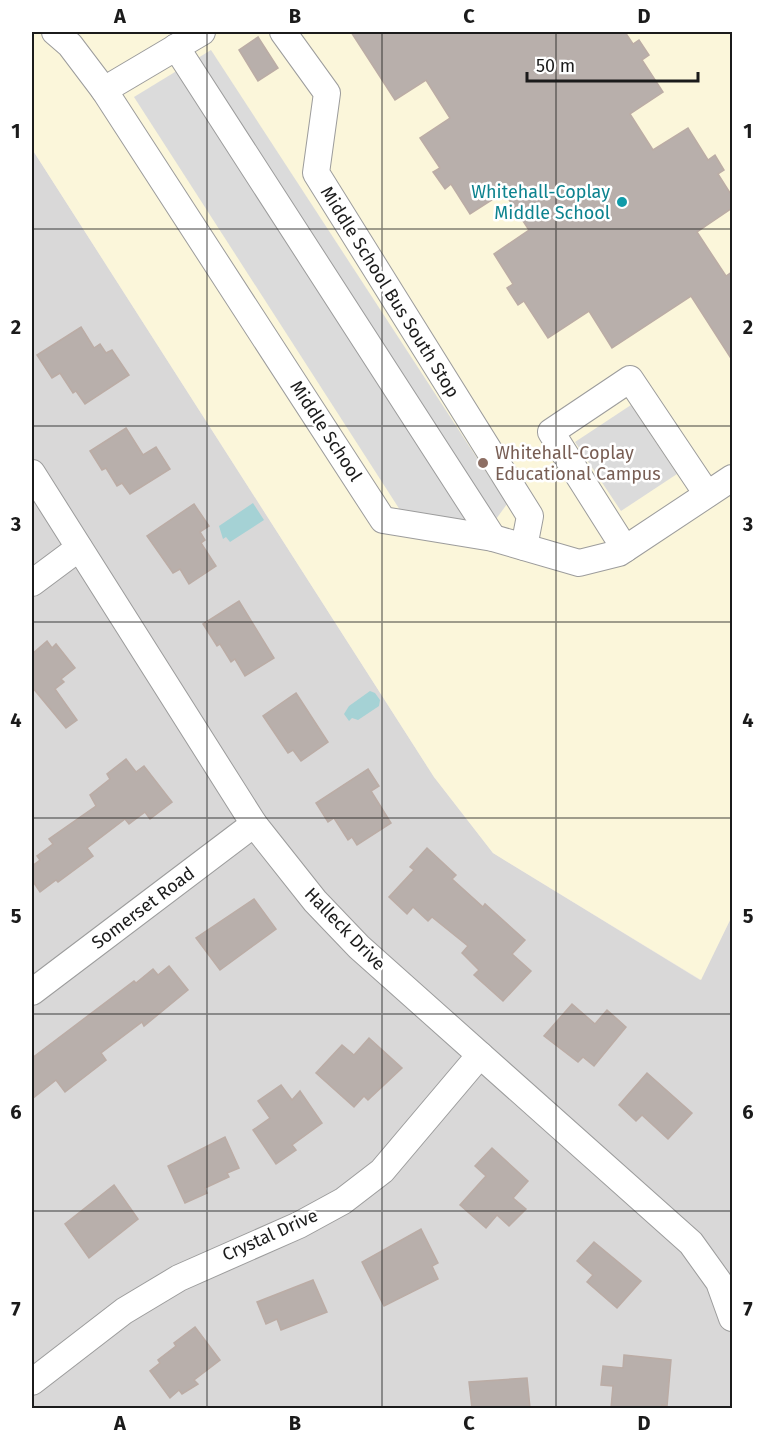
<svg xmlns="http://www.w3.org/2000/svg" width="764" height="1440" font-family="'Fira Sans',sans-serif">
  <rect width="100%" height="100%" fill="#ebe6e1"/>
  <path fill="#d9d8d8" d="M 32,149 L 434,777 L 493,853 L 700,980 L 732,916 L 732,1408 L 32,1408 Z"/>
  <path fill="#fbf6da" d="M 32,32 L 732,32 L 732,916 L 701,980 L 493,853 L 434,777 L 32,149 Z"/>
  <g fill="#dbdbdb">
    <path d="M 211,50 L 507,504 L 491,526 L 400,510 L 134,97 Z"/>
    <path d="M 631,405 L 677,474 L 621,511 L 575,442 Z"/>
  </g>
  <g fill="#a5d2d5">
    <path d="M 253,503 L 264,520 L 230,542 L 226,537 L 223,539 L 219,526 Z"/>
    <path d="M 370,691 L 375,693 L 380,700 L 379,706 L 358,720 L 352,718 L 349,721 L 344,714 L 349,706 Z"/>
  </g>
  <g fill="#b8afab" stroke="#bbaca5" stroke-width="1.5">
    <path d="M 351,32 L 625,32 L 633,44 L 639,40 L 649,55 L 642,60 L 663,92 L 630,114 L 653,150 L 688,128 L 708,160 L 715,155 L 724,170 L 718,174 L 732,196 L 732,208 L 697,232 L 726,276 L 732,272 L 732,360 L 691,296 L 612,348 L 589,311 L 548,338 L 524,301 L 518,305 L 507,288 L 513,284 L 494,254 L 529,230 L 504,192 L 470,214 L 451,184 L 445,189 L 433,172 L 440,168 L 420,138 L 450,118 L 426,80 L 395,100 Z"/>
    <path d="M 258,37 L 278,68 L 258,81 L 239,50 Z"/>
    <path d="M 81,327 L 94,348 L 100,344 L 106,353 L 112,350 L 129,375 L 85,404 L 76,391 L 73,393 L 60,373 L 52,378 L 37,355 Z"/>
    <path d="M 126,428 L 143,455 L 156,447 L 170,469 L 130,494 L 122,483 L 117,486 L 106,468 L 102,470 L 90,451 Z"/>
    <path d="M 194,504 L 209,526 L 200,532 L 205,540 L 201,543 L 216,566 L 189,584 L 180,569 L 173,573 L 147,536 Z"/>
    <path d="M 239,601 L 274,658 L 245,676 L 235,659 L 231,662 L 220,644 L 217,646 L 203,624 Z"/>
    <path d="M 47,641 L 52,648 L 56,644 L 75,668 L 61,679 L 64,682 L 55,689 L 77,720 L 66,728 L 32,687 L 32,654 Z"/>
    <path d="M 296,693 L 328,742 L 301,761 L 293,750 L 288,753 L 263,716 Z"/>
    <path d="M 126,759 L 136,772 L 144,766 L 172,802 L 150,819 L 145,812 L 129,824 L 125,819 L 87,848 L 93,856 L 58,882 L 56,880 L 40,892 L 32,880 L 32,866 L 40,860 L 37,856 L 53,844 L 49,839 L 96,806 L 90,795 L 110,779 L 107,774 Z"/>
    <path d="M 368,769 L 379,786 L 371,791 L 391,823 L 357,845 L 352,837 L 348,840 L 334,818 L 328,822 L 316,803 Z"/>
    <path d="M 427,848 L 456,875 L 452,879 L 483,907 L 485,904 L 525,940 L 512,954 L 531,971 L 503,1001 L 474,975 L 479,970 L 462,953 L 468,946 L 432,917 L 428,921 L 413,907 L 407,914 L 389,897 L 414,870 L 410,867 Z"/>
    <path d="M 254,899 L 276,929 L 220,970 L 196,938 Z"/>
    <path d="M 169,966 L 188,990 L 144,1026 L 142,1022 L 101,1053 L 106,1060 L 65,1092 L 56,1080 L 32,1099 L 32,1058 L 134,981 L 136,983 L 153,969 L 158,975 Z"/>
    <path d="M 572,1004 L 595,1024 L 607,1010 L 626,1027 L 594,1066 L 583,1057 L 578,1062 L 544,1036 Z"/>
    <path d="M 369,1038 L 402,1068 L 368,1100 L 364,1096 L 354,1107 L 316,1073 L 342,1045 L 354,1055 Z"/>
    <path d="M 647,1073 L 692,1113 L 668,1139 L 642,1115 L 636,1121 L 619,1105 Z"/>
    <path d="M 281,1085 L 292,1100 L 300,1091 L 322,1123 L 292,1145 L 296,1150 L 276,1164 L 253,1130 L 270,1118 L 258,1101 Z"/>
    <path d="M 225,1137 L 239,1168 L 227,1173 L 229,1177 L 205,1188 L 207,1193 L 185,1203 L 168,1166 Z"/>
    <path d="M 492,1148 L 528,1181 L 513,1198 L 526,1209 L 509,1226 L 497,1215 L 486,1228 L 460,1205 L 486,1176 L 475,1166 Z"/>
    <path d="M 114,1185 L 138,1219 L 89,1258 L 65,1224 Z"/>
    <path d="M 421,1229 L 438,1263 L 432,1266 L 438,1279 L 384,1306 L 362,1262 Z"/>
    <path d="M 594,1242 L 641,1281 L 617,1308 L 587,1282 L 593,1275 L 577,1261 Z"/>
    <path d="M 313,1280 L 327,1312 L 281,1330 L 277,1319 L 266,1324 L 257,1302 Z"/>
    <path d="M 195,1327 L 220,1360 L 194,1380 L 198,1384 L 182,1394 L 179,1390 L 170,1398 L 150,1371 L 160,1363 L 158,1360 L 176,1346 L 174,1343 Z"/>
    <path d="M 624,1355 L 671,1360 L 667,1406 L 662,1405 L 662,1408 L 611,1408 L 613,1386 L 601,1385 L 603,1366 L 623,1368 Z"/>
    <path d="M 527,1378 L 530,1408 L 472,1408 L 469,1382 Z"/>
  </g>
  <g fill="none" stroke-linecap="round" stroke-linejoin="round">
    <defs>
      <g id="minor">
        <path d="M 55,32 L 70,45 L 104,90 L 383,520 L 493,538 L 579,563 L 619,553 L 732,478"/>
        <path d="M 283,32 L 327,93 L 316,173 L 530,516 L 524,547"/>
        <path d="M 176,47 L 493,538"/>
        <path d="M 104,90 L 202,32"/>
        <path d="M 32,473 L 254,824 L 315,901 L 359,947 L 691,1243 L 719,1282 L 732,1318"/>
        <path d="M 625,549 L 551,432 L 630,379 L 707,494"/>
        <path d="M 32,583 L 79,548"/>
        <path d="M 32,992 L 254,824"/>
        <path d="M 32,1382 L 124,1311 L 179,1278 L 299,1225 L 343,1201 L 382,1171 L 480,1055"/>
      </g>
    </defs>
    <use href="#minor" stroke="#9c9c9c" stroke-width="28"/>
    <use href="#minor" stroke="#fff" stroke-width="26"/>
  </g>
  <path fill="none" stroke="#1b1b1b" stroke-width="1.5" stroke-opacity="0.55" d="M 207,32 L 207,1408M 382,32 L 382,1408M 556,32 L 556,1408M 32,229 L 732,229M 32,426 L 732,426M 32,622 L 732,622M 32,818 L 732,818M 32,1014 L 732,1014M 32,1211 L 732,1211"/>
  <circle fill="#0f9aa8" stroke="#fff" stroke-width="2" cx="622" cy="202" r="6"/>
  <circle fill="#8d6e63" stroke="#fff" stroke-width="2" cx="483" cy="463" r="6"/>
  <g text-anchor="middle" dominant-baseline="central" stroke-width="5" stroke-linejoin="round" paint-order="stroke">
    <g font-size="18" fill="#0d838f" stroke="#fff" text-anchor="end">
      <text x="610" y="192">Whitehall-Coplay<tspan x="610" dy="21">Middle School</tspan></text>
    </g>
    <g font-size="18" fill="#1b1b1b" stroke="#fff">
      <text transform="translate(390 292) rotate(58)">Middle School Bus South Stop</text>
      <text transform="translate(326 431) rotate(57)">Middle School</text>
      <text transform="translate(143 908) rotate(-37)">Somerset Road</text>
      <text transform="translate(345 929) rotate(46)">Halleck Drive</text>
      <text transform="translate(270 1235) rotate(-24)">Crystal Drive</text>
    </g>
    <g font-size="18" fill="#785e54" stroke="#fff" text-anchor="start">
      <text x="495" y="453">Whitehall-Coplay<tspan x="495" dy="21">Educational Campus</tspan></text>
    </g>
  </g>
  <rect width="764" height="1440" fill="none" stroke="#ffffff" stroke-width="66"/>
  <path d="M527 72v9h171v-9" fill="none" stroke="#1b1b1b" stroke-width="3"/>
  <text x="536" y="72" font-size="18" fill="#1b1b1b" stroke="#ffffff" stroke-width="4.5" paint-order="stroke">50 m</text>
  <rect x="33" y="33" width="698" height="1374" fill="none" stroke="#1b1b1b" stroke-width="2"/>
  <g font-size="20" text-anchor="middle" font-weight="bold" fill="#1b1b1b">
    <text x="120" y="23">A</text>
    <text x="295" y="23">B</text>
    <text x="469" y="23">C</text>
    <text x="644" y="23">D</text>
    <text x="16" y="138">1</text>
    <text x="748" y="138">1</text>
    <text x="16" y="334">2</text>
    <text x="748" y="334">2</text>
    <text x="16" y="531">3</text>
    <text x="748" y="531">3</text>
    <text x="16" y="727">4</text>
    <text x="748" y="727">4</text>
    <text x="16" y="923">5</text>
    <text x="748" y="923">5</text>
    <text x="16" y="1119">6</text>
    <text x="748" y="1119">6</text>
    <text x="16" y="1316">7</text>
    <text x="748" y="1316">7</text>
    <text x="120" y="1430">A</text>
    <text x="295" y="1430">B</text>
    <text x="469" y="1430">C</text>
    <text x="644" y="1430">D</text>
  </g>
</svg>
